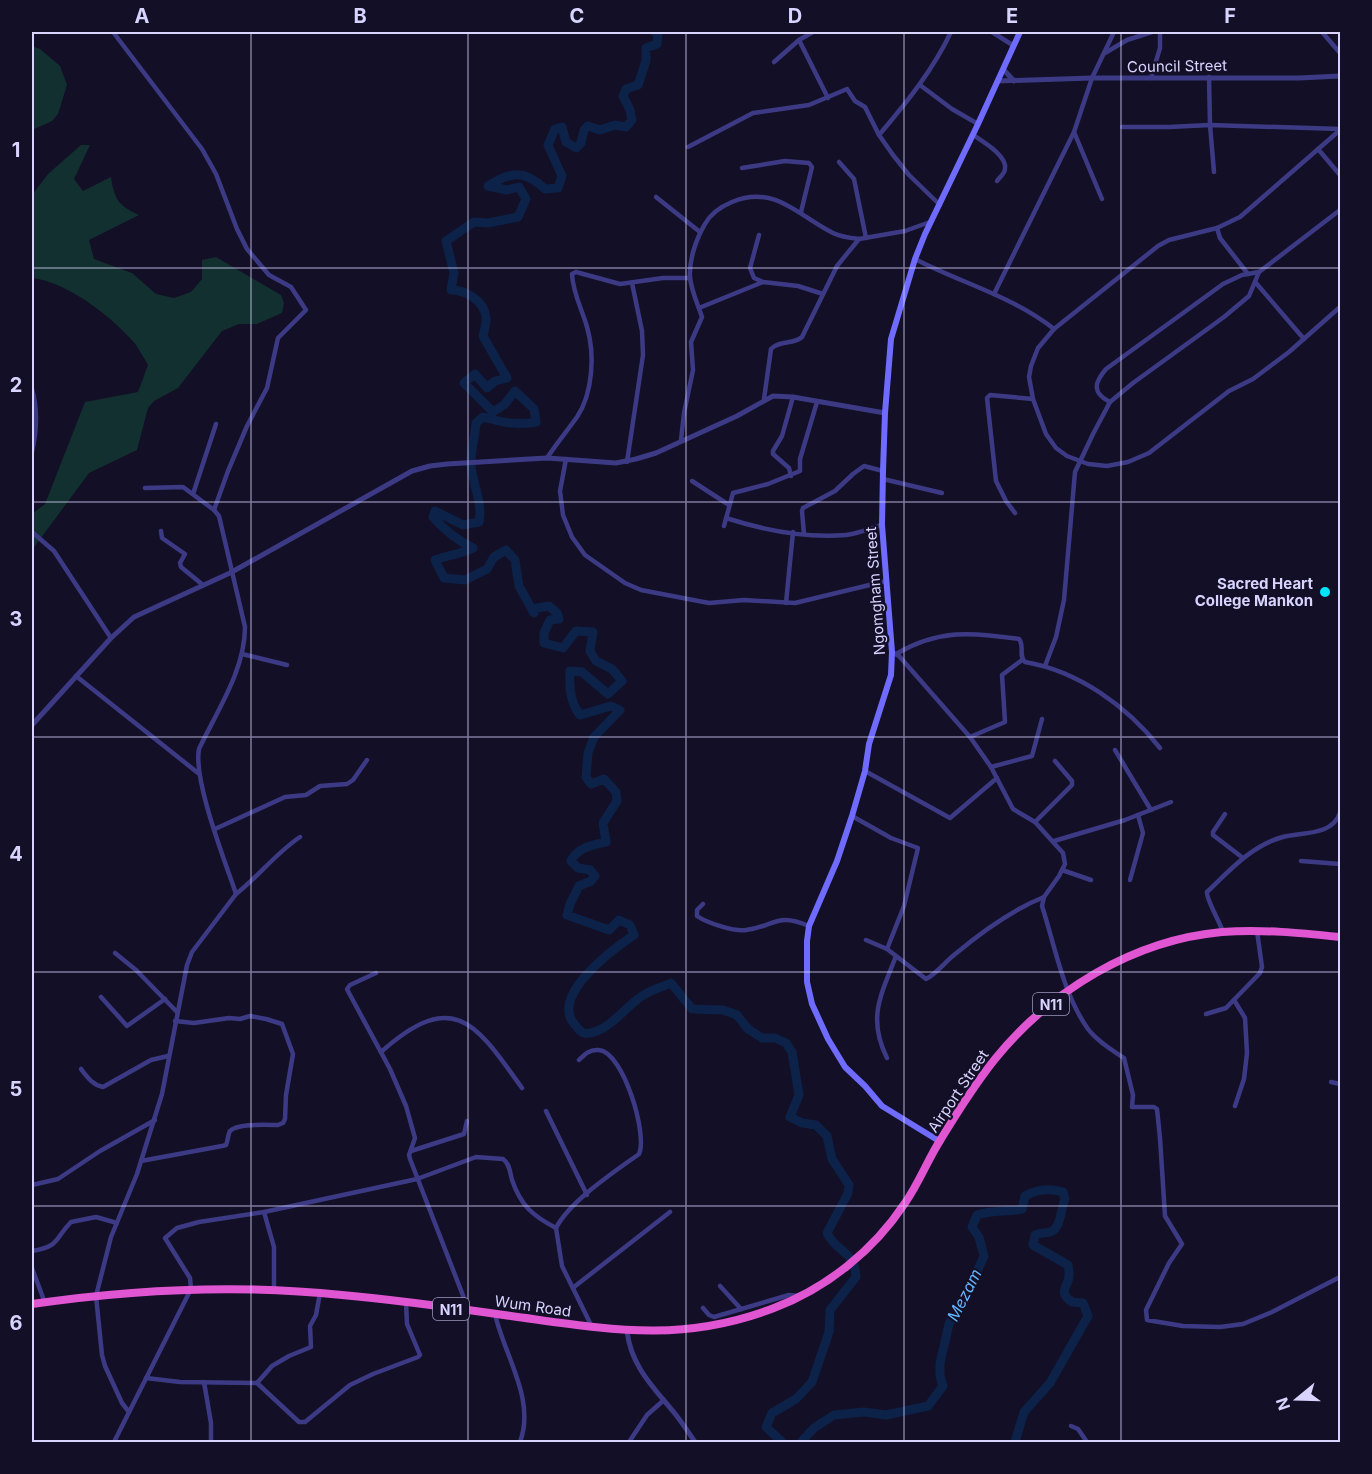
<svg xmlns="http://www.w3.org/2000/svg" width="1372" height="1474" font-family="Inter,sans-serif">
  <rect width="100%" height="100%" fill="#130f26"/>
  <g fill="#12302f">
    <path d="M 32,46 L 40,49 L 60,66 L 67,85 L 58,114 L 52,121 L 32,130 Z"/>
    <path d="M 81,145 L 90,145 L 74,179 L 83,191 L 111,177 C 114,199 119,206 139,215 L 89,240 L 94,259 L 132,273 L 156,294 L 174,298 L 191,292 L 202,279 L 202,260 L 216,257 L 281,295 L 284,303 L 282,313 L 257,324 L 239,324 L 222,331 L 178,388 L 154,401 L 148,408 L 137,450 L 89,473 L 32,550 L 32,514 L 45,504 L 85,402 L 138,392 L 148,365 C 144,358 140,351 136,345 C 114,318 66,281 32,278 L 32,195 L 48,174 Z"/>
  </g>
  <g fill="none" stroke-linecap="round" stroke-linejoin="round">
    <g stroke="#0c2248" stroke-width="9">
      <path d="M 655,32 L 658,33 L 657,44 L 646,48 L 646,61 L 638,85 L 626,89 L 623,96 L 630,110 L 632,120 L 626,127 L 615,125 L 600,130 L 588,126 L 584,130 L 581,143 L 576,148 L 566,142 L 562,127 L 555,129 L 548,145 L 562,176 L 558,188 L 545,189 C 525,170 511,171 488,186 L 507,190 L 519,187 L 526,199 L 518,217 L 488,223 L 474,222 L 446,241 L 454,273 L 451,290 C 466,290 484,301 486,317 C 487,322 484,331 483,336 L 507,378 L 495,381 L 487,388 L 475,374 L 464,383 L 493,412 L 504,405 L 515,391 L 534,409 L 536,422 C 517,426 501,422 483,417 L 476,423 C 475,437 470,453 471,466 C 473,485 483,504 479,522 L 463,525 L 435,511 L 433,517 C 445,531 457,540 473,548 C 461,554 448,555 435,560 L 444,578 L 465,580 L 487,569 L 494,557 L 506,550 L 515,560 L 519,586 L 534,613 L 537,608 L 549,606 L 557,613 L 559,619 L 550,620 L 544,633 L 544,643 L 563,648 L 576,631 L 593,632 L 590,651 L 596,661 L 612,669 L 622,681 L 608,694 L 582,672 L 570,671 C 569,686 570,703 580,715 L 611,706 L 620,710 L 594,737 L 588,753 L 586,777 L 591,784 L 604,779 L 616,792 L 617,801 L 603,823 L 606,842 C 592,845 577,848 571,861 L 578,868 L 590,870 L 595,876 L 591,881 L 579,886 L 570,904 L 567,915 L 609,930 L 619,920 L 630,925 L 634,935 C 613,949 549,996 575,1025 C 580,1031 583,1035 590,1033 C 611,1029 625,1007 642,996 C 650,990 662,987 671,983 L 692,1009 L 723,1010 L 737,1015 L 748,1029 L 762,1038 L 775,1038 L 786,1043 L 792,1052 L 799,1095 L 790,1117 L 802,1123 L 816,1125 L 827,1136 L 832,1159 L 849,1185 L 848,1193 L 827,1233 C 837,1253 855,1251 856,1277 L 830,1310 L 829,1332 L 812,1382 L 796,1399 L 772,1413 L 766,1427 L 782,1442"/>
      <path d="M 801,1442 L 814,1428 L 834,1415 L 864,1412 L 886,1415 L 928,1406 L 943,1386 L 940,1376 L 940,1363 L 949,1324 L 968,1292 L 984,1256 L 979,1237 L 972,1227 L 977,1215 C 992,1210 1007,1212 1022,1209 L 1025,1196 C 1037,1189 1049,1188 1063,1192 L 1065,1199 C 1061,1208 1061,1229 1050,1232 C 1044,1234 1041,1232 1035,1235 L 1033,1245 L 1068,1265 C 1069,1270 1070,1276 1068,1281 C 1063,1291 1062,1295 1072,1302 L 1083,1303 L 1088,1316 L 1050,1383 L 1024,1412 L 1015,1442"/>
    </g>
    <g stroke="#3d3a85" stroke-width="4.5">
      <path d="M 113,32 L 202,149 L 216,174 L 237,229 L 247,249 L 269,275 L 291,287 L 306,310 L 278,338 L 267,388 L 247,426 L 228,471 L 214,510"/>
      <path d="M 992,32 L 1014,46"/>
      <path d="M 1322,32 L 1340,53"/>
      <path d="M 799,40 L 828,98"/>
      <path d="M 1105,53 L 1127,40 L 1152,32"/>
      <path d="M 774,62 L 799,40 L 813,32"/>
      <path d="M 1209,77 L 1210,125 L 1214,172"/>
      <path d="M 1151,78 L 1160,48 L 1160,32"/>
      <path d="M 920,85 L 952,109 L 978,124"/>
      <path d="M 1122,127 L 1169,127 L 1210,125 L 1340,129"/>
      <path d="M 1340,130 L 1240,217 L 1217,228 L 1169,240 L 1158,246 L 1054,329 L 1038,348 L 1031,366 L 1029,377 L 1033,399 L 1046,434 L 1056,448 L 1067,456 L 1088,464 L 1107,466 L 1128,462 L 1149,453 L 1229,391 L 1253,379 L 1289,352 L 1340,307"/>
      <path d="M 1074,132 L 1102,199"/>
      <path d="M 879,135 C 907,102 933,70 951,32"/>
      <path d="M 973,135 C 982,141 1008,156 1005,169 C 1005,173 1000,177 997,181"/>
      <path d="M 688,147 L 753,113 L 809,105 L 847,89 L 855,101 L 865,107 L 879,135 L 893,155 L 909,175 L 940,205"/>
      <path d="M 1318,149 L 1340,175"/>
      <path d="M 839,162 L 854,179 L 866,238"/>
      <path d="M 742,168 L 785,161 L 809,163 L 812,167 L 801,212"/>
      <path d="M 656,197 L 700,232"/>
      <path d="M 1217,228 L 1220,238 L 1248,274"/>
      <path d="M 759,235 L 750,268 L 754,278 L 763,282 L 798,286 L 823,294"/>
      <path d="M 915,259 C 961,283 1012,296 1054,329"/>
      <path d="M 1256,283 L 1304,339"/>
      <path d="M 994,294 L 1074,132 L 1092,78 L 1114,32"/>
      <path d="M 699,308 L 763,282"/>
      <path d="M 32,389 C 38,410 37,430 32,452"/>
      <path d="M 764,399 L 771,349 C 779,340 793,345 802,337 L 837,266 L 859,239 L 905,231 L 930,222"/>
      <path d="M 1110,402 C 1092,393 1094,383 1106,369 L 1223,284 L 1242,275 L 1259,272 L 1340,210"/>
      <path d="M 681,440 L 684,413 L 693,370 L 691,342 L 702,317 C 698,305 691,290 690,277 C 689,260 696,239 705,224 C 711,213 720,207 732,202 C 775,184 798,216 833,233 C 841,237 850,238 859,239"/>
      <path d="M 547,458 C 556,444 567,431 577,417 C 593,393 595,354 587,327 C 582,309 573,294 572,274 L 576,272 L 620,284 L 663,278 L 690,278"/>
      <path d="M 566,459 L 560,491 L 563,515 L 572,537 L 585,555 L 625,583 L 641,590 L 709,603 L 744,600 L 795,603 L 886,581"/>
      <path d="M 627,462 L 643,355 L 642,331 L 632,283"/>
      <path d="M 791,476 L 789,468 L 773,454 L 773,451 L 782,436 L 793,397"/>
      <path d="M 883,479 L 942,493"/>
      <path d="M 692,481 L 729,505"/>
      <path d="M 193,494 L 216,424"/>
      <path d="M 1015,513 L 1006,501 L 996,481 L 987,398 L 990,395 L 1033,399"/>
      <path d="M 726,518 C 763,530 807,538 846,535 C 858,534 871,528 882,525"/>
      <path d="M 724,526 L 733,493 L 768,484 L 800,471 L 800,459 L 817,402"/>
      <path d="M 161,531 L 162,538 L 185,554 L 180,563 L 181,567 L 203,585"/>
      <path d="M 32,532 L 54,551 L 111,638"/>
      <path d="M 804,534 L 802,511 L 803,508 L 835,491 L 853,474 L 864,466 L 883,471"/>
      <path d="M 786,603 L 793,532"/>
      <path d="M 892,652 L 899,656 L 970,737 L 991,767 L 1013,809 L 1035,822 L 1063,853 L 1065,864 L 1059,876 L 1044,897 L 1042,906 C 1055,946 1063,994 1088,1029 C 1097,1041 1112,1050 1124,1058 L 1133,1095 L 1132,1107 L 1154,1107 L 1157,1109 L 1160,1138 L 1165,1216 L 1182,1244 L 1169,1263 L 1146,1310 L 1147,1320 L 1183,1326 L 1220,1327 L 1243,1324 L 1272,1312 L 1340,1277"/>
      <path d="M 242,654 L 287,665"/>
      <path d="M 896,654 C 938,629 973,632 1019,639 C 1025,646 1018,656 1025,662 C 1078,671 1127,706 1160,748"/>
      <path d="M 1045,666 L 1056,637 L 1064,600 L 1075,472 L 1093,434 L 1110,402 L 1133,383 L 1224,317 L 1249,296 L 1259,272"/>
      <path d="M 76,676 L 198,773"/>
      <path d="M 970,737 L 1005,722 L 1002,675 L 1022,660"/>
      <path d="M 1115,750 L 1151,810"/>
      <path d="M 991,767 L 1032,756 L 1042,719"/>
      <path d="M 865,771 L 950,818 L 997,778"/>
      <path d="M 1225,814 L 1213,832 L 1213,835 L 1243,858"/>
      <path d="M 852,816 L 891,838 L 918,848 L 904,906 L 887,949"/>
      <path d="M 1035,822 L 1072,785 L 1072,781 L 1055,761"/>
      <path d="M 215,829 L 285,797 L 306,795 L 320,786 L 347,784 L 353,780 L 367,760"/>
      <path d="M 1054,841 L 1125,820 L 1171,802"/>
      <path d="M 1301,861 L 1340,864"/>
      <path d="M 1062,870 L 1091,880"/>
      <path d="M 1130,880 L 1143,833 L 1138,815"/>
      <path d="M 236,894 C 259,876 276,853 300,837"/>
      <path d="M 703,904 L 697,910 L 697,916 C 707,923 735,932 746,930 C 776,926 776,912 809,926"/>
      <path d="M 1223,932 C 1220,922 1206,899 1207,892 C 1229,871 1252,845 1283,837 C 1302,832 1332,836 1340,813"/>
      <path d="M 866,940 L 887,949 L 926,979 C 936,974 944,963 954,955 C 979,934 1014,909 1044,897"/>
      <path d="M 115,953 L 136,970 L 177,1012"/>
      <path d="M 376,973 L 350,985 L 347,989 L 349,993 L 390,1069 L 406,1106 L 415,1138 L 409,1155 L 410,1159 L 469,1311"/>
      <path d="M 101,997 L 127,1026 L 165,999"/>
      <path d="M 1234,1000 L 1245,1018 L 1247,1053 L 1244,1079 L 1235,1106"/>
      <path d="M 1206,1014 L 1226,1008 L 1260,973 L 1262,967 L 1257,931"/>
      <path d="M 381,1052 C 454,987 476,1024 522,1088"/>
      <path d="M 887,1058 C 867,1018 881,995 896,956"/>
      <path d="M 579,1060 C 585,1054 590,1049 599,1050 C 623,1052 648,1134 639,1154 C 614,1172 570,1201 556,1228 L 562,1266 L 592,1327"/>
      <path d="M 81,1069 C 88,1078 93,1085 103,1087 L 151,1060 L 168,1056"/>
      <path d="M 1331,1082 L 1340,1084"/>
      <path d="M 546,1111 L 587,1195"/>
      <path d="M 411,1151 L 464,1134 L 467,1121"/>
      <path d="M 141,1161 L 222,1146 L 226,1145 C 228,1141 228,1134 230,1131 C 237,1123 268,1125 278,1125 L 283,1123 L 285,1119 L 286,1095 L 293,1054 L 282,1024 L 266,1019 L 250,1016 L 240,1019 L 229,1018 L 194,1023 L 175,1021"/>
      <path d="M 32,1185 L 58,1179 L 100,1151 L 155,1120"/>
      <path d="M 264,1212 L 274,1247 L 274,1290"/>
      <path d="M 32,1251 C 60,1247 55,1238 71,1222 L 96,1217 L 117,1223"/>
      <path d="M 32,1268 L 45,1303"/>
      <path d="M 720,1286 L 741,1309"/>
      <path d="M 574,1287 L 670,1212"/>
      <path d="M 703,1308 L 709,1315 L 714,1317 L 789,1295 L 800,1296"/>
      <path d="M 495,1314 C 504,1355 536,1399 520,1442"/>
      <path d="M 146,1378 L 180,1382 L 257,1383 L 272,1366 L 289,1356 L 311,1347 L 310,1326 L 316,1315 L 320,1293"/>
      <path d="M 204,1382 L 211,1423 L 211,1442"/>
      <path d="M 257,1383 L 299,1422 L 305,1422 L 350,1385 L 373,1374 L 418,1357 L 420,1355 L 407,1324 L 406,1303"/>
      <path d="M 129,1412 L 122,1403 L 105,1366 L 102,1355 L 96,1296 L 111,1237 L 137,1174 L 162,1094 L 187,965 L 192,952 L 236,894 C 225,861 193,780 199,749 C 217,711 245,670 245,627 L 219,516 L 214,510 L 183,487 L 145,488"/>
      <path d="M 1071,1426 L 1078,1429 L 1087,1442"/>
      <path d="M 114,1442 L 191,1289 L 190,1278 L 165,1238 L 177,1228 L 199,1222 L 264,1212 L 417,1179 L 476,1157 L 503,1159 C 510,1164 510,1173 512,1180 C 521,1206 533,1216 556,1228"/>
      <path d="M 629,1442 L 647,1415 L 664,1400"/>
    </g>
    <g stroke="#3d3a85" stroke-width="5">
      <path d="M 1003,69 L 1014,81"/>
      <path d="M 998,81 L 1092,78 L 1299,78 L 1340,76"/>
      <path d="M 32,725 L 111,638 L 134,617 L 230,573 L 412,471 L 430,466 L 447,464 L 547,458 L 616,463 L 636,459 L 656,453 L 737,416 L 773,396 L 793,397 L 885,413"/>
      <path d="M 627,1331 C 631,1367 655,1389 676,1415 C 683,1424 689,1433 695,1442"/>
    </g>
    <path stroke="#6f6bff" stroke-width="6" d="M 939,1141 L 882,1106 L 865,1086 L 845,1067 L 828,1039 L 812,1004 L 807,982 L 807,941 L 809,926 L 837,861 L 852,816 L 865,771 L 869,744 L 891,675 L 892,652 L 882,525 L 883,471 L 885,413 L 891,339 L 915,259 L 925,234 L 978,124 L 1020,32"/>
    <path stroke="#e055d1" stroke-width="8" d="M 32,1304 C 135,1289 238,1284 342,1295 C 398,1300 455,1308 511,1316 C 607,1329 680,1344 774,1308 C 827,1288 874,1250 905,1203 C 919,1183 928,1159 941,1139 C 958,1111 975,1084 995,1059 C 1051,990 1134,940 1222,932 C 1262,929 1301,933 1340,937"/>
  </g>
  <path fill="none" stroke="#d9d4ff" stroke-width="1.5" stroke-opacity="0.55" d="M 251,32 L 251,1442M 468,32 L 468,1442M 686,32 L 686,1442M 904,32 L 904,1442M 1121,32 L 1121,1442M 32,268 L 1340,268M 32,502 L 1340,502M 32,737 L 1340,737M 32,972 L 1340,972M 32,1206 L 1340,1206"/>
  <circle fill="#00e5ff" stroke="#130f26" stroke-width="2" cx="1325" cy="592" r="6"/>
  <g text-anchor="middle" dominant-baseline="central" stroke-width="4.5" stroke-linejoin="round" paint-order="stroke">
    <g fill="#130f26" stroke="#9e99be" stroke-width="1.5">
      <rect x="1033" y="993" width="36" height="22" rx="4.5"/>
      <rect x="433" y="1298" width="36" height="22" rx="4.5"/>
    </g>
    <g font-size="14" font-weight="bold" fill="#d9d4ff">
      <text x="1051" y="1004">N11</text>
      <text x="451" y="1309">N11</text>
    </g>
    <g font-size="15" fill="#d9d4ff" stroke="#130f26">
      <text transform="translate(1177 66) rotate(-1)">Council Street</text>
      <text transform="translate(875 591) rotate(-94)">Ngomgham Street</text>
      <text transform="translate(958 1091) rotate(-56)">Airport Street</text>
      <text transform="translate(533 1306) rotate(8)">Wum Road</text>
    </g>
    <g font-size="15" font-weight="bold" fill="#d9d4ff" stroke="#130f26" text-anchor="end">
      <text x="1313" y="583">Sacred Heart<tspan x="1313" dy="17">College Mankon</tspan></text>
    </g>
    <g font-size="16" font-style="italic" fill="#62b6ff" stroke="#130f26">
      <text transform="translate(964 1295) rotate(-63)">Mezam</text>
    </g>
  </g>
  <rect width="1372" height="1474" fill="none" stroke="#130f26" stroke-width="66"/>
  <g transform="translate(1297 1399) rotate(251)" stroke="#130f26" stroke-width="4.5" paint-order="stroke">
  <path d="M0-4.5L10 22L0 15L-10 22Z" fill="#d9d4ff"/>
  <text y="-9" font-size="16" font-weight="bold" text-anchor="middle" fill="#d9d4ff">N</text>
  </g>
  <rect x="33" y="33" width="1306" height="1408" fill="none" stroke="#d9d4ff" stroke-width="2"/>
  <g font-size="20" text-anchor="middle" font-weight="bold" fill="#d9d4ff">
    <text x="142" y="23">A</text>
    <text x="360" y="23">B</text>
    <text x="577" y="23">C</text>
    <text x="795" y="23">D</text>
    <text x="1012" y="23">E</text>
    <text x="1230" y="23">F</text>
    <text x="16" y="157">1</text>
    <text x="16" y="392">2</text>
    <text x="16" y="626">3</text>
    <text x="16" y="861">4</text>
    <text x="16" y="1096">5</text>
    <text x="16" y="1330">6</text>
  </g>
</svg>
